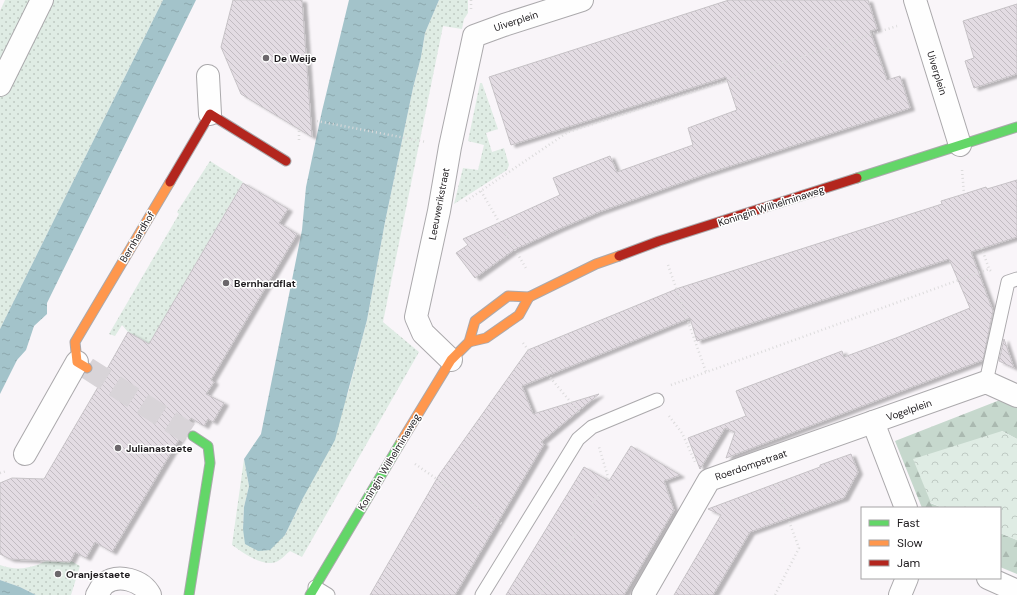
<svg xmlns="http://www.w3.org/2000/svg" width="1017" height="595" font-family="'DM Sans',sans-serif">
  <defs>
    <pattern id="grass-dots" width="8" height="8" patternUnits="userSpaceOnUse"><rect width="8" height="8" fill="#dfece4"/><path d="M2 2h.1M6 6h.1" fill="none" stroke="#bfcac3" stroke-width="1.8" stroke-linecap="round"/></pattern>
    <pattern id="forest-firs" width="22" height="20" patternUnits="userSpaceOnUse"><rect width="22" height="20" fill="#c6d8cd"/><path d="M5 1l3.5 6h-7zM16 11l3.5 6h-7z" fill="#aab9b0"/></pattern>
    <pattern id="park-crowns" width="20" height="18" patternUnits="userSpaceOnUse"><rect width="20" height="18" fill="#dfece4"/><path d="M2 6a3 3 0 1 1 6 0M12 15a3 3 0 1 1 6 0" fill="none" stroke="#bfcac3"/></pattern>
    <pattern id="water-ripples" width="26" height="14" patternUnits="userSpaceOnUse"><rect width="26" height="14" fill="#a3c3ca"/><path d="M2 4q2-2 4 0t4 0M15 11q2-2 4 0t4 0" fill="none" stroke="#8ca7ad"/></pattern>
    <pattern id="building-back-hatch" width="6" height="6" patternUnits="userSpaceOnUse"><rect width="6" height="6" fill="#e3dce3"/><path d="M-1 5l2 2M0 0l6 6M5-1l2 2" fill="none" stroke="#c2bcc2"/></pattern>
    <filter id="shadow"><feDropShadow dx="4.5" dy="2.5" stdDeviation="1" flood-color="#0004"/></filter>
  </defs>
  <rect width="100%" height="100%" fill="#f9f5f9"/>
  <g fill="url(#grass-dots)">
    <path d="M 5,0 L 163,0 L 0,329 L 0,11 Z"/>
    <path d="M 439,0 L 468,0 L 468,13 L 464,19 L 462,29 L 443,26 L 383,322 L 419,352 L 302,557 L 290,551 C 286,554 282,559 278,561 C 264,569 242,552 232,545 L 244,459 L 249,486 L 244,507 L 243,529 L 285,535 L 303,498 L 348,393 L 367,320 L 385,222 L 413,88 L 421,57 L 425,33 Z"/>
    <path d="M 480,83 L 482,83 L 498,129 L 486,133 L 492,152 L 504,148 L 509,165 L 507,170 L 454,204 L 463,168 L 478,170 L 484,145 L 468,141 Z"/>
    <path d="M 210,161 L 243,182 L 149,344 L 128,332 L 122,325 L 115,336 L 109,334 L 179,214 L 177,212 Z"/>
    <path d="M 58,554 L 80,566 L 71,595 L 36,595 L 20,587 L 0,580 L 0,565 C 21,573 40,566 58,554 Z"/>
  </g>
  <g fill="url(#forest-firs)">
    <path d="M 1000,400 L 1017,408 L 1017,439 L 1002,431 L 930,503 L 943,508 L 922,508 L 895,441 Z"/>
    <path d="M 1000,533 L 1017,540 L 1017,574 L 1000,567 Z"/>
  </g>
  <path fill="url(#park-crowns)" d="M 1002,431 L 1017,439 L 1017,540 L 1000,533 L 1000,508 L 943,508 L 931,503 L 913,459 Z"/>
  <g fill="url(#water-ripples)">
    <path d="M 163,0 L 196,0 L 47,303 L 47,314 L 34,326 L 26,350 L 17,360 L 0,394 L 0,329 Z"/>
    <path d="M 349,0 L 439,0 L 425,33 L 421,57 L 413,88 L 385,222 L 367,320 L 335,440 L 303,498 L 285,535 L 270,550 L 258,551 L 245,544 L 243,529 L 244,507 L 249,486 L 244,459 L 261,434 L 302,230 L 306,187 L 322,111 Z"/>
    <path d="M 0,580 L 20,587 L 36,595 L 0,595 Z"/>
  </g>
  <g fill="url(#building-back-hatch)" stroke="#c6c2c6" filter="url(#shadow)">
    <path d="M 233,0 L 302,0 L 312,137 L 241,94 L 221,47 Z"/>
    <path d="M 729,0 L 868,0 L 877,29 L 870,31 L 887,80 L 900,76 L 910,108 L 703,175 L 599,212 L 559,229 L 514,250 L 475,278 L 456,253 L 468,245 L 463,239 L 560,195 L 553,178 L 610,156 L 617,172 L 693,145 L 688,128 L 737,110 L 726,77 L 511,145 L 489,77 Z"/>
    <path d="M 1017,4 L 1017,74 L 974,88 L 965,61 L 974,58 L 963,21 Z"/>
    <path d="M 1017,180 L 1017,237 L 971,252 L 993,311 L 983,360 L 726,458 L 735,432 L 725,428 L 700,469 L 688,438 L 746,416 L 736,391 L 842,351 L 844,357 L 896,338 L 970,308 L 949,259 L 697,341 L 690,318 L 522,386 L 533,414 L 599,394 L 541,442 L 544,444 L 455,595 L 370,595 L 439,475 L 528,350 L 679,288 L 942,204 L 941,201 L 964,194 L 986,187 L 987,189 Z"/>
    <path d="M 243,183 L 288,209 L 279,223 L 297,234 L 211,380 L 214,382 L 206,394 L 224,403 L 213,422 L 208,419 L 204,426 L 191,418 L 182,429 L 181,436 L 112,552 L 95,542 L 86,558 L 75,552 L 70,562 L 10,559 L 0,554 L 0,483 L 12,478 L 44,479 L 108,370 L 107,369 L 128,332 L 149,344 Z"/>
    <path d="M 1004,339 L 1014,368 L 999,361 Z"/>
    <path d="M 631,446 L 680,475 L 664,481 L 674,510 L 624,595 L 506,595 L 584,467 L 609,481 Z"/>
    <path d="M 851,454 L 858,472 L 844,498 L 750,532 L 713,595 L 674,595 L 721,515 L 708,509 L 820,467 L 820,465 Z"/>
  </g>
  <g fill="none" stroke-linecap="round" stroke-linejoin="round">
    <path stroke="#d8d4d8" stroke-width="22" stroke-dasharray="22 11" stroke-linecap="butt" d="M 87,368 L 193,436"/>
    <defs>
      <g id="lane">
        <path d="M 986,382 L 1008,282 L 1017,279"/>
        <path d="M 315,587 L 328,595"/>
        <path d="M 482,595 L 578,439 L 592,427 L 657,400"/>
      </g>
      <g id="street">
        <path d="M 915,0 L 960,145"/>
        <path d="M 208,76 L 210,114"/>
        <path d="M 0,85 L 42,0"/>
        <path d="M 451,360 L 423,333 L 416,317 L 439,211 L 450,147 L 474,36 L 504,25 L 582,0"/>
        <path d="M 873,422 L 906,508"/>
        <path d="M 25,454 L 77,362"/>
        <path d="M 988,578 L 1017,591"/>
        <path d="M 97,595 C 99,592 101,587 104,584 C 118,573 142,580 150,595"/>
        <path d="M 643,595 L 709,480 L 986,382 L 1017,396"/>
        <path d="M 900,595 L 907,578"/>
      </g>
      <g id="fast">
        <path d="M 857,178 L 1017,127"/>
        <path d="M 189,595 L 210,463 L 208,446 L 193,436"/>
        <path d="M 310,595 L 401,442"/>
      </g>
      <g id="slow">
        <path d="M 469,342 L 486,338 L 519,315 L 529,297"/>
        <path d="M 87,368 L 77,362 L 75,342 L 170,182"/>
        <path d="M 401,442 L 451,360 L 469,342 L 475,321 L 508,296 L 529,297 L 596,264 L 619,256"/>
      </g>
      <g id="jam">
        <path d="M 170,182 L 210,114 L 286,161"/>
        <path d="M 619,256 L 659,241 L 857,178"/>
      </g>
    </defs>
    <use href="#lane" stroke="#aba9ac" stroke-width="15"/>
    <use href="#street" stroke="#aba9ac" stroke-width="24"/>
    <use href="#fast" stroke="#aba9ac" stroke-width="11"/>
    <use href="#slow" stroke="#aba9ac" stroke-width="11"/>
    <use href="#jam" stroke="#aba9ac" stroke-width="11"/>
    <g stroke="#dcdbdc" stroke-width="2.5" stroke-dasharray="1 3" stroke-linecap="butt">
      <path d="M 471,0 L 471,10"/>
      <path d="M 317,121 L 426,142"/>
      <path d="M 299,140 L 299,124"/>
      <path d="M 962,170 L 964,194"/>
      <path d="M 481,191 L 527,270"/>
      <path d="M 466,201 L 568,132 L 897,26"/>
      <path d="M 975,229 L 989,269"/>
      <path d="M 668,265 L 706,372"/>
      <path d="M 523,343 L 548,375 L 579,412"/>
      <path d="M 671,385 L 989,269 L 991,271"/>
      <path d="M 669,416 L 682,433 L 695,462"/>
      <path d="M 415,464 L 502,524"/>
      <path d="M 0,473 L 7,471"/>
      <path d="M 775,484 L 799,548 L 775,595"/>
      <path d="M 563,555 L 608,477 L 599,447"/>
      <path d="M 540,595 L 561,558"/>
    </g>
    <use href="#lane" stroke="#fefefe" stroke-width="13"/>
    <use href="#street" stroke="#fefefe" stroke-width="22"/>
    <use href="#fast" stroke="#63d668" stroke-width="9"/>
    <use href="#slow" stroke="#ff974d" stroke-width="9"/>
    <use href="#jam" stroke="#b3261e" stroke-width="9"/>
  </g>
  <g fill="#6b676b" stroke="#fff" stroke-width="1.5">
    <circle cx="266" cy="58" r="4"/>
    <circle cx="226" cy="283" r="4"/>
    <circle cx="118" cy="448" r="4"/>
    <circle cx="58" cy="574" r="4"/>
  </g>
  <g text-anchor="middle" dominant-baseline="central" stroke-width="3" stroke-linejoin="round" paint-order="stroke">
    <g font-size="10" fill="#1e1b1e" stroke="#fff">
      <text transform="translate(516 21) rotate(-18)">Uiverplein</text>
      <text transform="translate(937 73) rotate(73)">Uiverplein</text>
      <text transform="translate(439 204) rotate(-79)">Leeuwerikstraat</text>
      <text transform="translate(771 206) rotate(-18)">Koningin Wilhelminaweg</text>
      <text transform="translate(137 237) rotate(-59)">Bernhardhof</text>
      <text transform="translate(909 410) rotate(-19)">Vogelplein</text>
      <text transform="translate(389 462) rotate(-59)">Koningin Wilhelminaweg</text>
      <text transform="translate(751 465) rotate(-19)">Roerdompstraat</text>
    </g>
    <g font-size="10" font-weight="bold" fill="#1e1b1e" stroke="#fff" text-anchor="start">
      <text x="274" y="58">De Weije</text>
      <text x="234" y="283">Bernhardflat</text>
      <text x="126" y="448">Julianastaete</text>
      <text x="66" y="574">Oranjestaete</text>
    </g>
  </g>
  <rect x="861" y="507" width="140" height="72" fill="#ffffff" stroke="#a5a4a5"/>
  <rect x="869" y="520" width="20" height="6" fill="#63d668" stroke="#a5a4a5"/>
  <text x="897" y="527" font-size="12" fill="#1e1b1e">Fast</text>
  <rect x="869" y="540" width="20" height="6" fill="#ff974d" stroke="#a5a4a5"/>
  <text x="897" y="547" font-size="12" fill="#1e1b1e">Slow</text>
  <rect x="869" y="560" width="20" height="6" fill="#b3261e" stroke="#a5a4a5"/>
  <text x="897" y="567" font-size="12" fill="#1e1b1e">Jam</text>
</svg>
